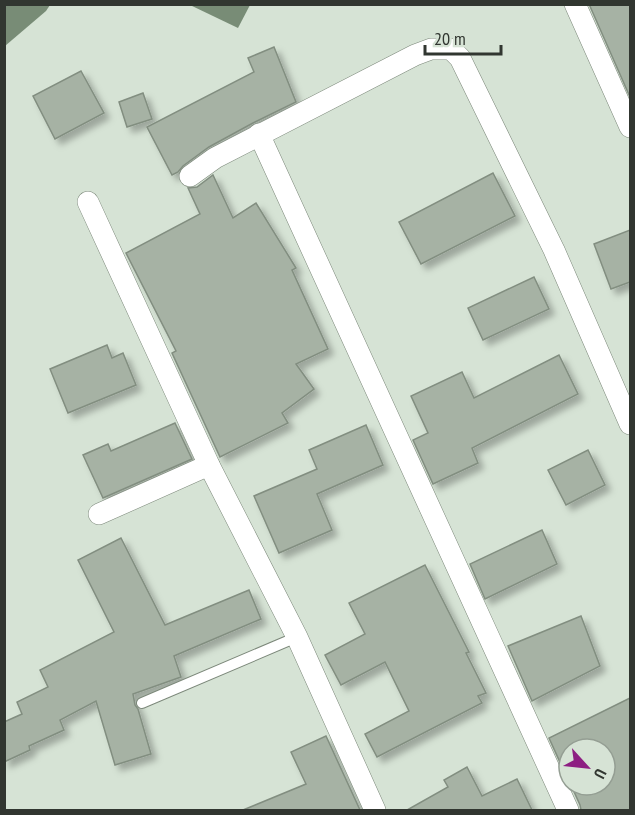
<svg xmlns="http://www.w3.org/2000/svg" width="635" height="815" font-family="'PT Sans Narrow',sans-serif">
  <defs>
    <filter id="shadow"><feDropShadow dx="5.5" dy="5.5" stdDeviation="3" flood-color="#0004"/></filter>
  </defs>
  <rect width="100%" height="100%" fill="#d6e3d5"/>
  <g fill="#788c76">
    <path d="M 5,4 L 50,4 L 50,5 L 46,11 L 5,46 Z"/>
    <path d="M 190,5 L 250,5 L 238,28 Z"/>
  </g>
  <g fill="#a6b2a4" stroke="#828e80" stroke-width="1.5" filter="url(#shadow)">
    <path d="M 589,4 L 630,4 L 630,97 Z"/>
    <path d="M 274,47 L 296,102 L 253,123 L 209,147 L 183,166 L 178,172 L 172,175 L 147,127 L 254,72 L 248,58 Z"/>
    <path d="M 81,71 L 104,113 L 55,139 L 33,96 Z"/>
    <path d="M 143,93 L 152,119 L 127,127 L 119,102 Z"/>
    <path d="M 493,173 L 515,216 L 421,264 L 399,222 Z"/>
    <path d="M 213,175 L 233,218 L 256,203 L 296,268 L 292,270 L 328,349 L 296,364 L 314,389 L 282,413 L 288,423 L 220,457 L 172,353 L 176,351 L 126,253 L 200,214 L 188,188 L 197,187 Z"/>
    <path d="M 630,230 L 630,282 L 611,289 L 594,244 Z"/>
    <path d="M 534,277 L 549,309 L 483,340 L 468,308 Z"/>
    <path d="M 107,345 L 112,358 L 123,353 L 136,385 L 68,413 L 50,369 Z"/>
    <path d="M 559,355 L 578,394 L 472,448 L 478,463 L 433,484 L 413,440 L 428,433 L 411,396 L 462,372 L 474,398 Z"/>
    <path d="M 175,423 L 192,459 L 103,498 L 83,455 L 108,444 L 111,451 Z"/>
    <path d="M 366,425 L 383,465 L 317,494 L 332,530 L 279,553 L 254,496 L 317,469 L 309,450 Z"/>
    <path d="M 588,450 L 605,485 L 566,505 L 548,470 Z"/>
    <path d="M 542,530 L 557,564 L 485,599 L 470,564 Z"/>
    <path d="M 121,538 L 165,625 L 249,590 L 261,619 L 174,656 L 181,677 L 133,694 L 135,705 L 138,709 L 151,754 L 115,765 L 96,701 L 60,720 L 64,730 L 29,746 L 30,750 L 4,762 L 4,722 L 22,714 L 17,702 L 48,687 L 40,670 L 114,632 L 78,560 Z"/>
    <path d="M 425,565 L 469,652 L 466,653 L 486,693 L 478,696 L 482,703 L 377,757 L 365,734 L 409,711 L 385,662 L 341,685 L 325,655 L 365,634 L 349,603 Z"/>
    <path d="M 581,616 L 600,666 L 532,701 L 508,646 Z"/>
    <path d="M 630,698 L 630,810 L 581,810 L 580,805 L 571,785 L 605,785 L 605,749 L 569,749 L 569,782 L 549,738 Z"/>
    <path d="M 326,736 L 360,810 L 243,810 L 306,784 L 291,752 Z"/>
    <path d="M 467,767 L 482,796 L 517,779 L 532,810 L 407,810 L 448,787 L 444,780 Z"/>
  </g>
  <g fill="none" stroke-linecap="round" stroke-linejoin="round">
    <defs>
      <path id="lane" d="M 142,703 L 297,637"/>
      <g id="street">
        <path d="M 575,4 L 630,127"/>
        <path d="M 259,134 L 568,810"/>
        <path d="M 190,176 L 215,158 L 415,55 L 431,49 L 451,49 L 460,58 L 554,250 L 630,424"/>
        <path d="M 88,202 L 209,465 L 297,637 L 375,810"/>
        <path d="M 99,514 L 209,465"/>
      </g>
    </defs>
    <use href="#lane" stroke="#7c887a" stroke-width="12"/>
    <use href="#street" stroke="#7c887a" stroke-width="22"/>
    <use href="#lane" stroke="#fff" stroke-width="10"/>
    <use href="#street" stroke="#fff" stroke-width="21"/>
  </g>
  <rect width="635" height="815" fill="none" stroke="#313630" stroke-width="12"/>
  <g transform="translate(587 767) rotate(117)"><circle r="28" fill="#d6e3d5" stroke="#949e93" stroke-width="1.5"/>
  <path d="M0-4.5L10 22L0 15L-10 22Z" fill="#8d1f82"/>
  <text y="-9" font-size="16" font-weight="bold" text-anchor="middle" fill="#313630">U</text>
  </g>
  <path d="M425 45v9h76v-9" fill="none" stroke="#313630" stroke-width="3"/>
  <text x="434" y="45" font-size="18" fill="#313630" stroke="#d6e3d5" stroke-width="4.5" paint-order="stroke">20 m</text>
</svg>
